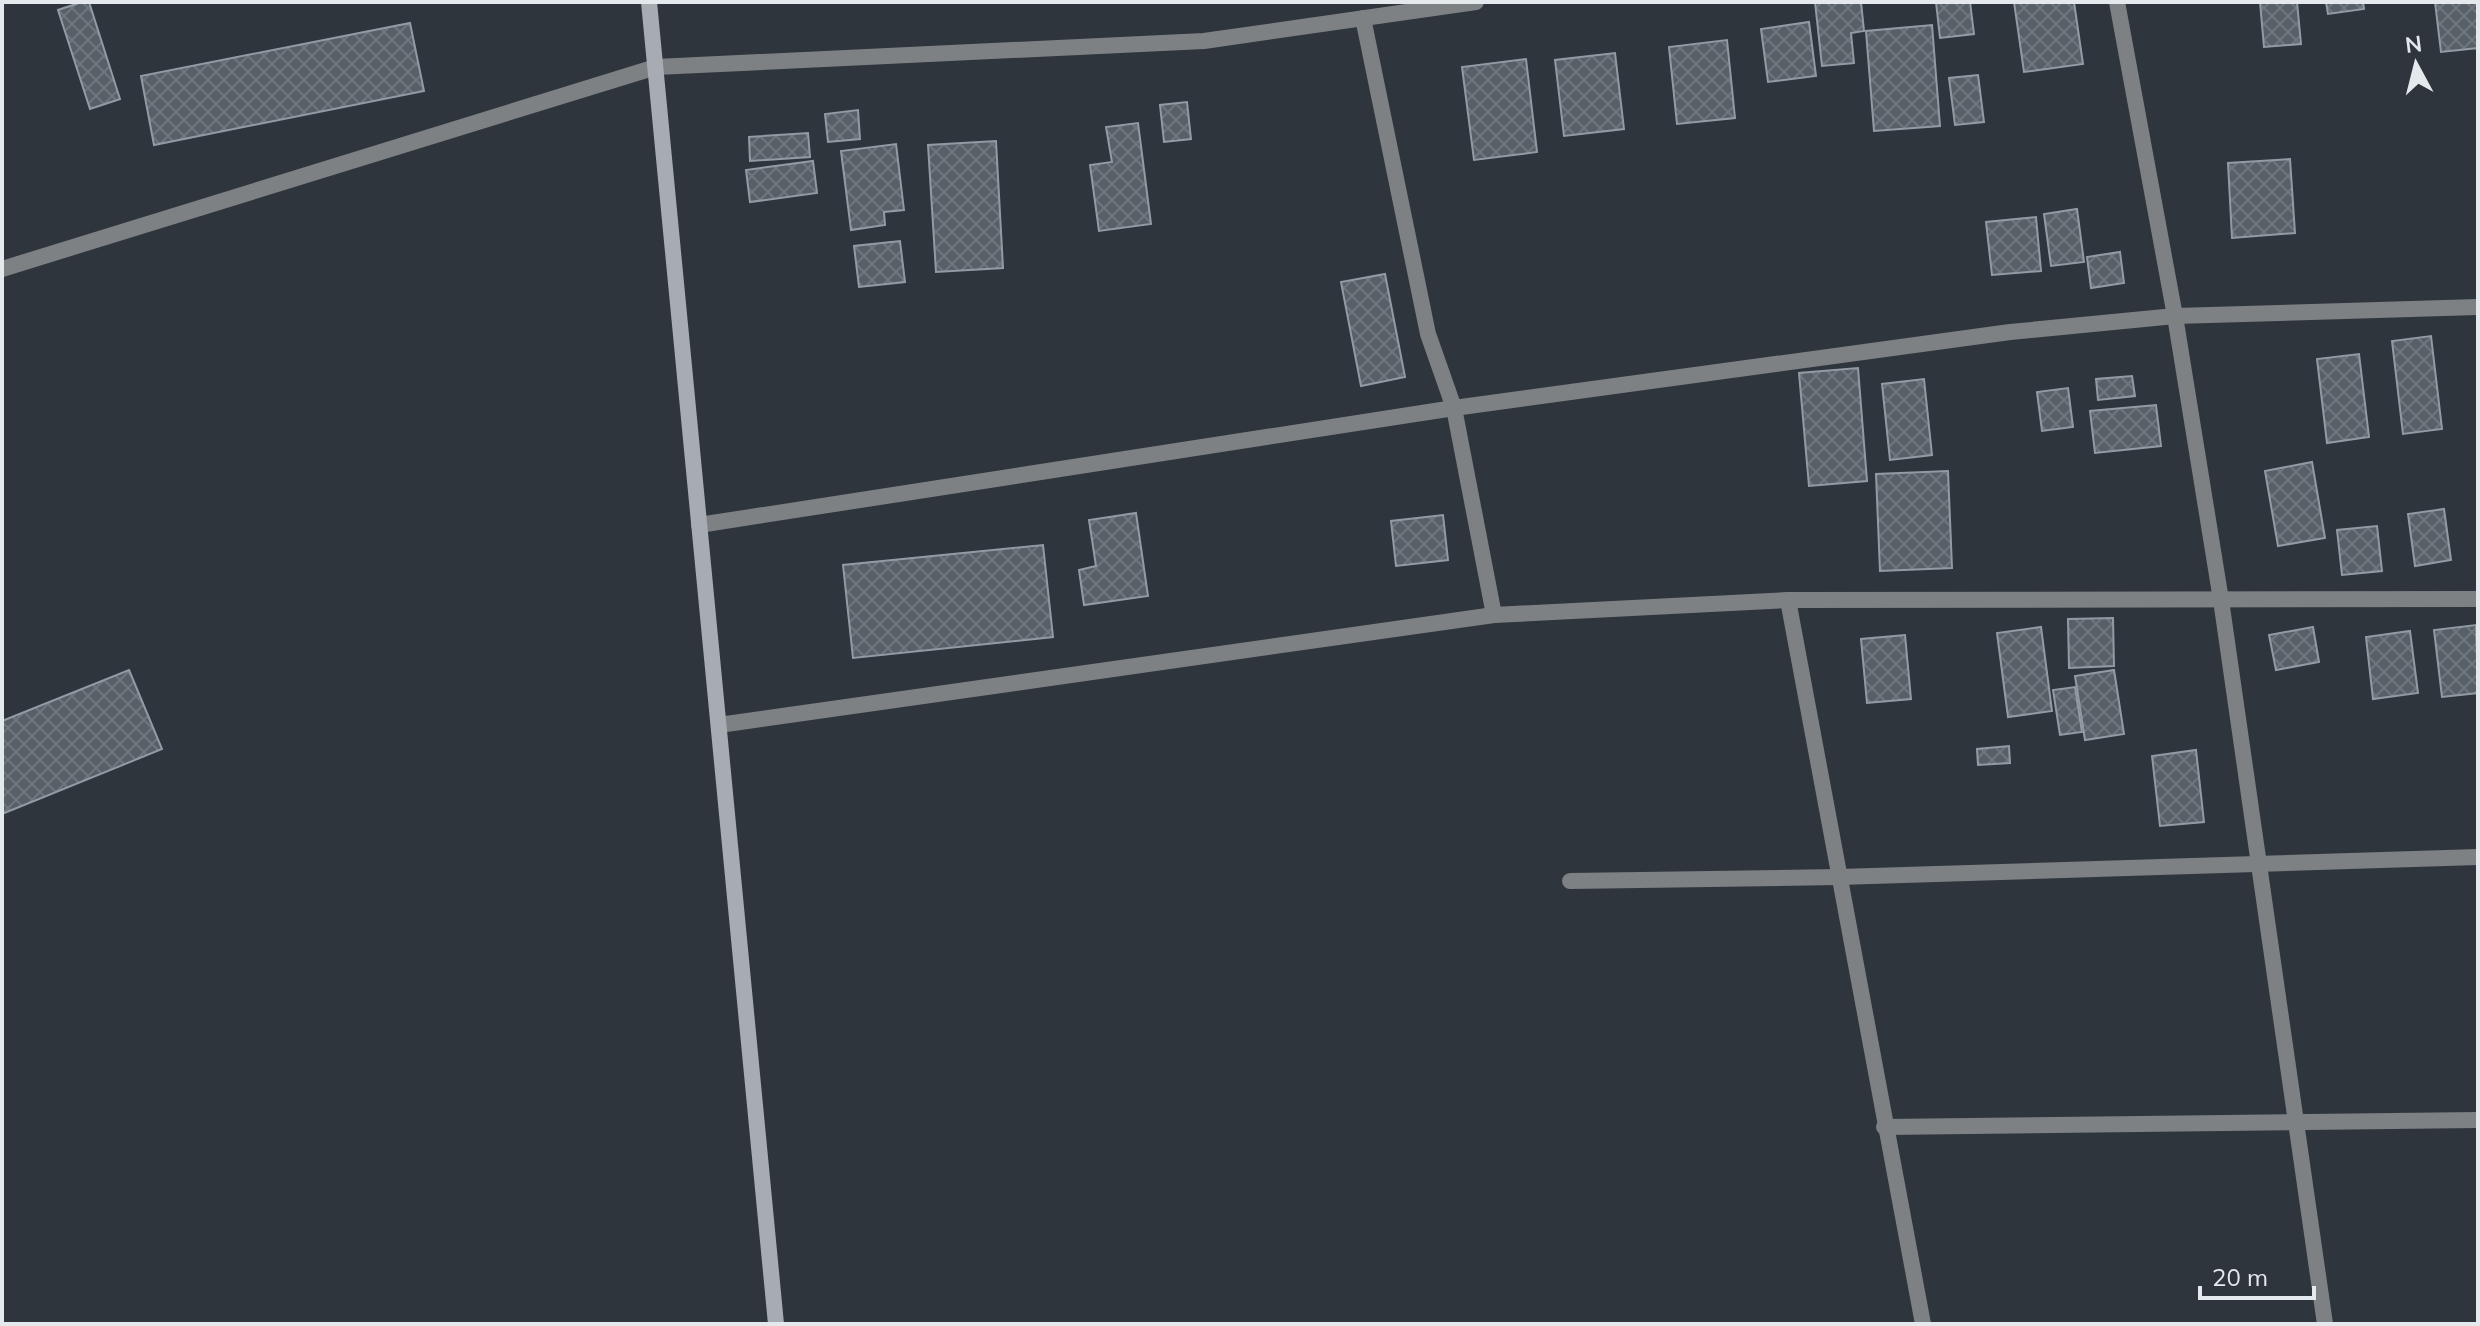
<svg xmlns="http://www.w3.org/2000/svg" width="2480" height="1326" font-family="Mulish,sans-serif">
  <defs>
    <pattern id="building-cross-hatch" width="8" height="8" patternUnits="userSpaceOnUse" patternTransform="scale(2)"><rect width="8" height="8" fill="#575f67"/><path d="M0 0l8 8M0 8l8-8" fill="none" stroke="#6f767d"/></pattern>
  </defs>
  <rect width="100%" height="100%" fill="#2e353c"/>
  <g fill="url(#building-cross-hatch)" stroke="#929ba3" stroke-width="2">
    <path d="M 82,2 L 89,2 L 120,99 L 90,109 L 58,10 Z"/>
    <path d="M 1815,2 L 1861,2 L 1864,31 L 1851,33 L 1854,63 L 1822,66 Z"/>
    <path d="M 1936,2 L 1970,2 L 1974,34 L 1940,38 Z"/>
    <path d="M 2014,2 L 2074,2 L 2083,64 L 2024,72 Z"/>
    <path d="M 2260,2 L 2297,2 L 2301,44 L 2264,47 Z"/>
    <path d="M 2326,2 L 2363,2 L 2364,9 L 2328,14 Z"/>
    <path d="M 2435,2 L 2478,2 L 2478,48 L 2441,52 Z"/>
    <path d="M 1809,22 L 1816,76 L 1768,82 L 1761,29 Z"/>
    <path d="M 410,23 L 424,91 L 154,145 L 141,76 Z"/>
    <path d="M 1932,25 L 1940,126 L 1874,131 L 1866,31 Z"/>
    <path d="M 1727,40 L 1735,118 L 1677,124 L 1669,47 Z"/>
    <path d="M 1615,53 L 1624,129 L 1564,136 L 1555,60 Z"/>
    <path d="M 1526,59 L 1537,152 L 1474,160 L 1462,67 Z"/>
    <path d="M 1978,75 L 1984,122 L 1955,125 L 1949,78 Z"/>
    <path d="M 1187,102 L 1191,139 L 1164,142 L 1160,105 Z"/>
    <path d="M 858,110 L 860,139 L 828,142 L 825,114 Z"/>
    <path d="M 1138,123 L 1151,224 L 1099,231 L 1090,165 L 1112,162 L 1106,127 Z"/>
    <path d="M 808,133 L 810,157 L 750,161 L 749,137 Z"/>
    <path d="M 996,141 L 1003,268 L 936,272 L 928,145 Z"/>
    <path d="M 896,144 L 904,210 L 884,212 L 885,225 L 851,230 L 841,151 Z"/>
    <path d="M 2290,159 L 2295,233 L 2232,238 L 2228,163 Z"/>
    <path d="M 813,161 L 817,193 L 750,202 L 746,170 Z"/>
    <path d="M 2077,209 L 2084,262 L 2051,266 L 2044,214 Z"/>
    <path d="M 2036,217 L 2041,271 L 1992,275 L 1986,222 Z"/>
    <path d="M 900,241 L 905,282 L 859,287 L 854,246 Z"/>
    <path d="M 2120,252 L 2124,283 L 2091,288 L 2087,257 Z"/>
    <path d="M 1385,274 L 1405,377 L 1361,386 L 1341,282 Z"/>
    <path d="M 2431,336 L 2442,429 L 2403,434 L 2392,341 Z"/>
    <path d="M 2359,354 L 2369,437 L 2327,443 L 2317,359 Z"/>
    <path d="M 1858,368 L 1867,481 L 1809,486 L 1799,373 Z"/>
    <path d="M 2132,376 L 2135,396 L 2098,400 L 2096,379 Z"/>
    <path d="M 1924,379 L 1932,455 L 1890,460 L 1882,384 Z"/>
    <path d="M 2068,388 L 2073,427 L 2042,431 L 2037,392 Z"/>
    <path d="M 2156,405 L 2161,446 L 2095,453 L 2090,411 Z"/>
    <path d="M 2312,462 L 2325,538 L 2278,546 L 2265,471 Z"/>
    <path d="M 1948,471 L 1952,568 L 1880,571 L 1876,474 Z"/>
    <path d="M 2444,509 L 2451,560 L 2415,566 L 2408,514 Z"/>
    <path d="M 1136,513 L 1148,596 L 1084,605 L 1079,570 L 1096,566 L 1089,520 Z"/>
    <path d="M 1443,515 L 1448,560 L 1396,566 L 1391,521 Z"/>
    <path d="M 2377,526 L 2382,571 L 2342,575 L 2337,530 Z"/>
    <path d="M 1043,545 L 1053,637 L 853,658 L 843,565 Z"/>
    <path d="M 2113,618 L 2114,666 L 2069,668 L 2068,619 Z"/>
    <path d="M 2476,625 L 2478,693 L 2442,697 L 2434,630 Z"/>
    <path d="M 2041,627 L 2052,711 L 2008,717 L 1997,633 Z"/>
    <path d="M 2313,627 L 2319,662 L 2276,670 L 2269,635 Z"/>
    <path d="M 2410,631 L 2418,693 L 2373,699 L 2366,637 Z"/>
    <path d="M 1905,635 L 1911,699 L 1867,703 L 1861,639 Z"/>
    <path d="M 129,670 L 162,749 L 2,814 L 2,721 Z"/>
    <path d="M 2114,670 L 2124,734 L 2085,740 L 2075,676 Z"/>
    <path d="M 2075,687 L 2082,732 L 2060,735 L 2053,690 Z"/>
    <path d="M 2009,746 L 2010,763 L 1978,765 L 1977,749 Z"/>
    <path d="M 2196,750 L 2204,822 L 2160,826 L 2152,756 Z"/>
  </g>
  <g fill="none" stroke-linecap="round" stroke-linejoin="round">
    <path stroke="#7d8184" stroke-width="16" d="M 1788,600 L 1923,1324"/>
    <g stroke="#7d8184" stroke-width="16">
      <path d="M 2117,2 L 2175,316 L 2221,600 L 2325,1324"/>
      <path d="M 1363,18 L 1428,334 L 1454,408 L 1494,615"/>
      <path d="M 2,269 L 656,67 L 1204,41 L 1476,2"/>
      <path d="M 699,525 L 1454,408 L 2010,332 L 2175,316 L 2478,307"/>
      <path d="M 719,725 L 1494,615 L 1788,600 L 2478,599"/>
      <path d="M 1570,881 L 1839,877 L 2478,857"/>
      <path d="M 1884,1127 L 2478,1120"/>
    </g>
    <path stroke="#a6acb2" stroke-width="16" d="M 649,2 L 776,1324"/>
  </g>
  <rect width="2480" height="1326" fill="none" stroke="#e4e9ee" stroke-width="8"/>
  <g transform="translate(2416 64) rotate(353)" stroke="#2e353c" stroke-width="6" paint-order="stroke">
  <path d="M0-6L14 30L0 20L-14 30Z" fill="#e4e9ee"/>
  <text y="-12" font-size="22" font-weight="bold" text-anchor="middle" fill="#e4e9ee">N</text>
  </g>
  <path d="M2200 1286v12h114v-12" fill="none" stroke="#e4e9ee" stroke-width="4"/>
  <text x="2212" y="1286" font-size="24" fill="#e4e9ee" stroke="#2e353c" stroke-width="6" paint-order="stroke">20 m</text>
</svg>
